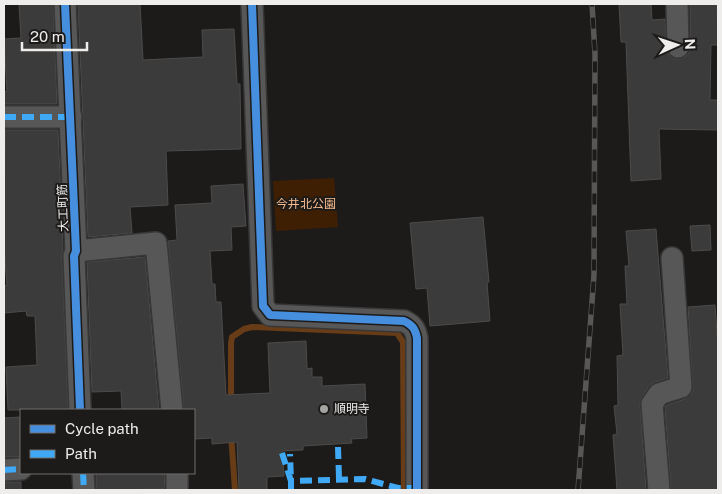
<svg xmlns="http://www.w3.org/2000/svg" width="722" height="494" font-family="'Public Sans','Noto Sans JP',sans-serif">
  <rect width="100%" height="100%" fill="#1c1b1a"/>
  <path fill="#3e1f04" d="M 334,178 L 338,227 L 276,231 L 273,181 Z"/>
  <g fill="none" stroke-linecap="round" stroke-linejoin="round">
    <g stroke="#673c17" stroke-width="6">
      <path d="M 231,402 L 231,343 L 232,337 L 244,329 L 252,327 L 397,333 L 403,342 L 404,490"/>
      <path d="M 231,434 L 235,490"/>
    </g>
  </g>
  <g fill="#3c3b3b" stroke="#4c4b4a">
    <path d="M 19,4 L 53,4 L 57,104 L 4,104 L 4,92 L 7,91 L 4,39 L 21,38 Z"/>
    <path d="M 88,4 L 140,4 L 143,60 L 203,57 L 202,30 L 234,29 L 237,84 L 240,84 L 241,149 L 166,151 L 168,205 L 130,207 L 132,233 L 88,237 L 78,5 Z"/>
    <path d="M 619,4 L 651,4 L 652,20 L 665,19 L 667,53 L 672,58 L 678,59 L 685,57 L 689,53 L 690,47 L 690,4 L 717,4 L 718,45 L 711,45 L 710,100 L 718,100 L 718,130 L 659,129 L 661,179 L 631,181 L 626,42 L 621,42 Z"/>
    <path d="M 5,130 L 58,130 L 63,249 L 62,256 L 68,410 L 8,410 L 6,367 L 37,365 L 35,316 L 27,316 L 26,311 L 4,313 L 4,286 L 7,285 L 4,249 Z"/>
    <path d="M 243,184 L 246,226 L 231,227 L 232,250 L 210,251 L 212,284 L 215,284 L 216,302 L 221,302 L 226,395 L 270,393 L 268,343 L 306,341 L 307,369 L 312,368 L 312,377 L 322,377 L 322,386 L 365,384 L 367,438 L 351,439 L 352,443 L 303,446 L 303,450 L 282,451 L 284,476 L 267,477 L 267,490 L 239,490 L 237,442 L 212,444 L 212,438 L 194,439 L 194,410 L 184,410 L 168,241 L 177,240 L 175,205 L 212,203 L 211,186 Z"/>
    <path d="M 483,217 L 489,282 L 487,282 L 490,321 L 430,326 L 427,288 L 416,289 L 410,223 Z"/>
    <path d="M 710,225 L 711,250 L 692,251 L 690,226 Z"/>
    <path d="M 656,229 L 668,378 L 655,382 L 649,386 L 642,397 L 640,404 L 646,490 L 617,490 L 613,435 L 617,434 L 614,406 L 618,405 L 617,356 L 623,355 L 620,304 L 627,304 L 625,266 L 629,266 L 626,231 Z"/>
    <path d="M 145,257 L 159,410 L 122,410 L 121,391 L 92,392 L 87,262 Z"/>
    <path d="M 715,305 L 718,346 L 718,490 L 671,490 L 665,407 L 667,405 L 685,399 L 693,391 L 688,307 Z"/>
    <path d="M 21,417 L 21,457 L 4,457 L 4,418 Z"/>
    <path d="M 96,473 L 165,473 L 164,489 L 96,490 Z"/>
    <rect x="4" y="482" width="17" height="8"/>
  </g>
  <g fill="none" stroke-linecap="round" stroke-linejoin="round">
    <defs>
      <g id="minor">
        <path d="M 65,4 L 76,251 L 74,256 L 80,410"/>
        <path d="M 252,4 L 263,306 L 270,315 L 404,321 C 412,325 415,328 417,338 L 417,490"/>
        <path d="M 677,4 L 678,47"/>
        <path d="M 4,117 L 71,117"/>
        <path d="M 76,251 L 156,243 L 172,410"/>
        <path d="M 4,470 L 21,469"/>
        <path d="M 83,473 L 84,490"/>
        <path d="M 177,490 L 177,473"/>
        <path d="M 659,490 L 652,404 L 659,394 L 681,387 L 672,258"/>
      </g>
    </defs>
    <use href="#minor" stroke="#383737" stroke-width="24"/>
    <use href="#minor" stroke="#585757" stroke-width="21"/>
    <defs>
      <path id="rail" d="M 578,490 L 594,275 L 595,54 L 592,4"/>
    </defs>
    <use href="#rail" stroke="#585756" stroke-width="5.5"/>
    <use href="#rail" stroke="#1d1b19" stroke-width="4" stroke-dasharray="11" stroke-linecap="butt"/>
    <g stroke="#3fa9f5" stroke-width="6" stroke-dasharray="12 6" stroke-linecap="butt">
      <path d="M 4,117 L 71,117"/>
      <path d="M 338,447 L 339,478"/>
      <path d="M 282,453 L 291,481 L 290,454"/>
      <path d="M 4,470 L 21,469"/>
      <path d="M 83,473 L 84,490"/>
      <path d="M 291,490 L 291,481 L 365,479 L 398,488 L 417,488"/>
    </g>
    <defs>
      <g id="cycleway">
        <path d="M 65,4 L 76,251 L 74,256 L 80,410"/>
        <path d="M 252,4 L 263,306 L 270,315 L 404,321 C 412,325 415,328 417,338 L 417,490"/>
      </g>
    </defs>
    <use href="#cycleway" stroke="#1d1b19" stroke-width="11"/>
    <use href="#cycleway" stroke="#468fdf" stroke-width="8"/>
  </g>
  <circle fill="#a5a4a2" stroke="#1d1b19" stroke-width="2" cx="324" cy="409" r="5"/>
  <g text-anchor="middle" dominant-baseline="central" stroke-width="4" stroke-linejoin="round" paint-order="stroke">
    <g font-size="12" fill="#f8bb8f" stroke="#1d1b19">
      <text x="306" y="204">今井北公園</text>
    </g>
    <g font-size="12" fill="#efedec" stroke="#1d1b19">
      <text transform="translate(63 208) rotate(-92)">大工町筋</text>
    </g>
    <g font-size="12" fill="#efedec" stroke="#1d1b19" text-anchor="start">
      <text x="334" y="409">順明寺</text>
    </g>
  </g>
  <rect width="722" height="494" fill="none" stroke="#efedec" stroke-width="10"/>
  <rect x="20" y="409" width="175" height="65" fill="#1d1b19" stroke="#716f6d"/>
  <rect x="30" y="425" width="25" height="8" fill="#468fdf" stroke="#716f6d"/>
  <text x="65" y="434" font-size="15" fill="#efedec">Cycle path</text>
  <rect x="30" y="450" width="25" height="8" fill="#3fa9f5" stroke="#716f6d"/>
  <text x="65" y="459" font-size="15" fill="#efedec">Path</text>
  <g transform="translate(677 45) rotate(87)" stroke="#1d1b19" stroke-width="4" paint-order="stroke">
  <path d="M0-4L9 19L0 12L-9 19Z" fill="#efedec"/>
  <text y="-8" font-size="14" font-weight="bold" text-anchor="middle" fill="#efedec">N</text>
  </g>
  <path d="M22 42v8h65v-8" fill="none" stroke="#efedec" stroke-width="2.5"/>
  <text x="30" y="42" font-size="15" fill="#efedec" stroke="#1d1b19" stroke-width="4" paint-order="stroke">20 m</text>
</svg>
